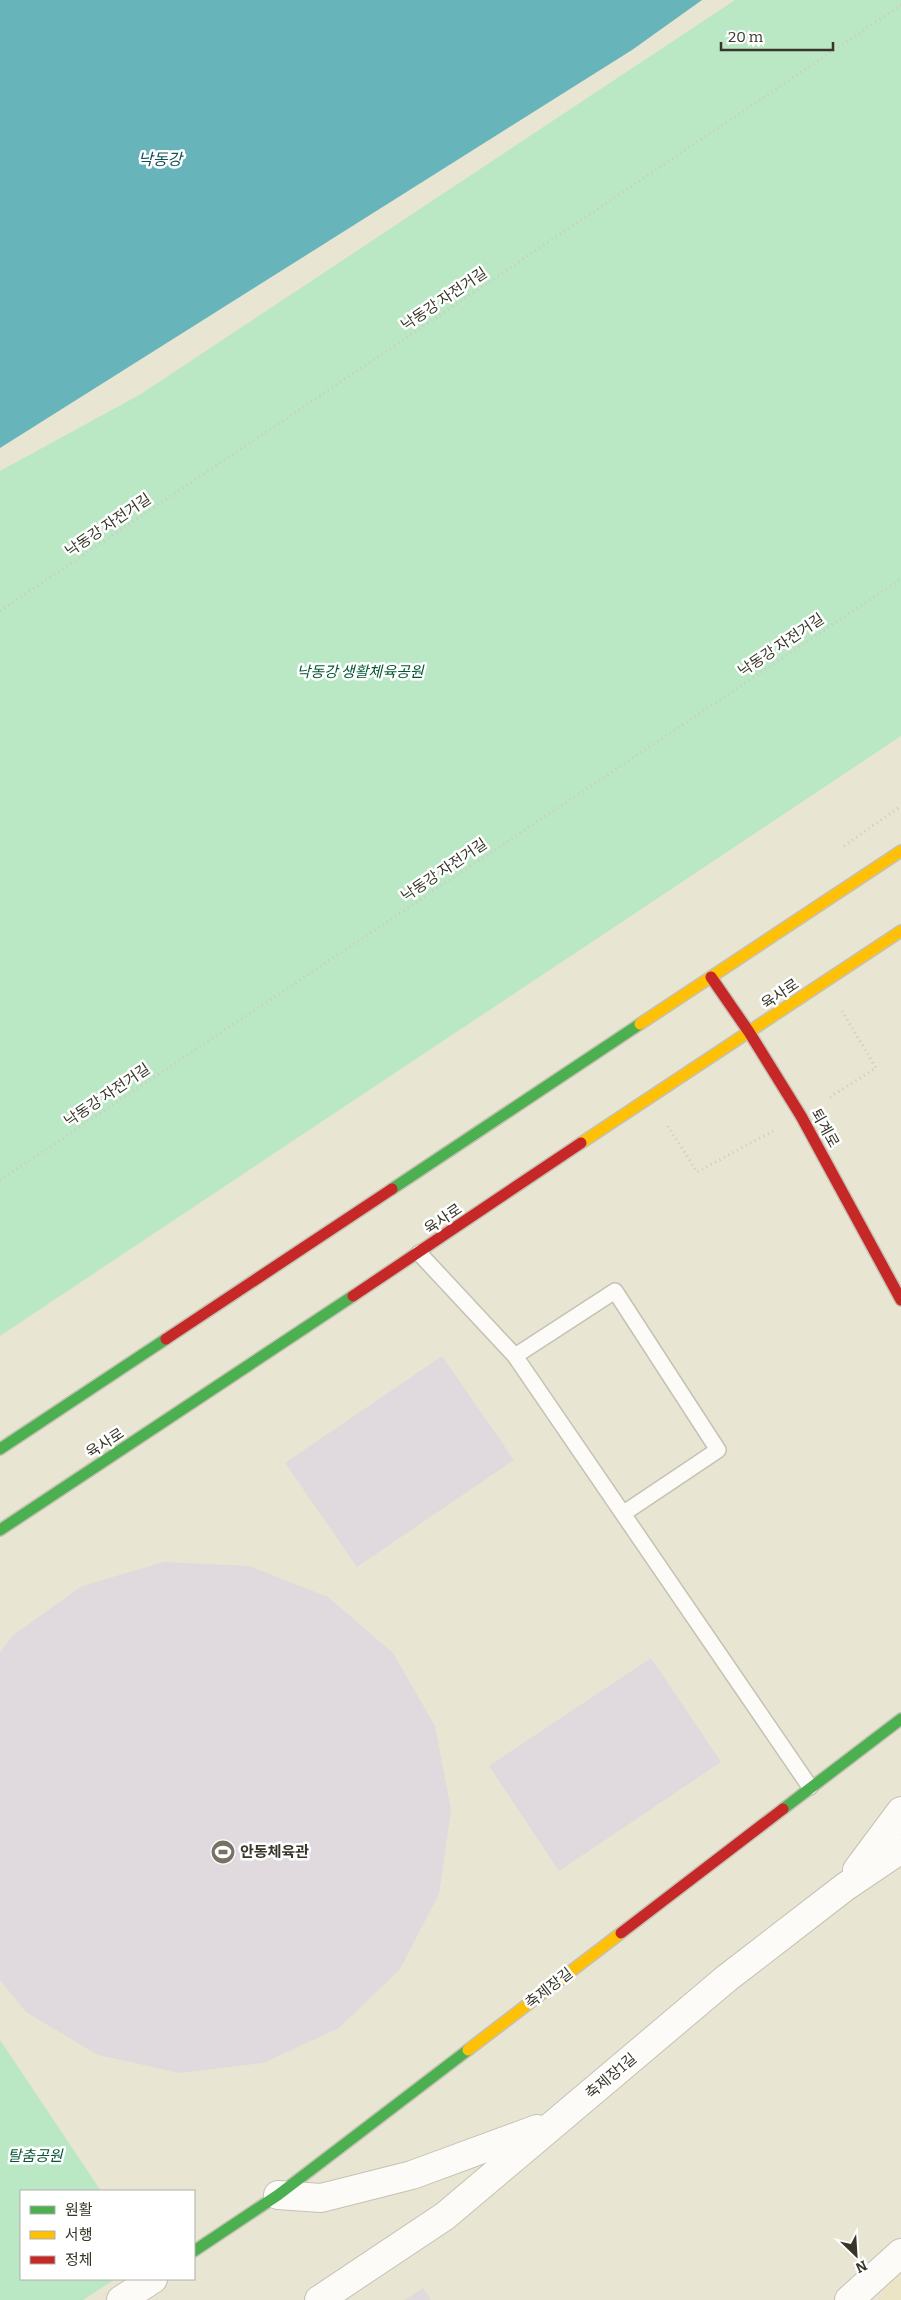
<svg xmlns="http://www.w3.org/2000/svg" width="901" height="2300" font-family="Bitter,'Noto Sans KR',serif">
  <rect width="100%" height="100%" fill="#e9e5d3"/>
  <path fill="#ebe5c6" d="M 901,2271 L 901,2300 L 877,2300 Z"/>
  <g fill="#bae7c4">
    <path d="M 735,0 L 901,0 L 901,736 L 0,1336 L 0,471 L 141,394 Z"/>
    <path d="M 0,2040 L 101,2191 L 21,2191 L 21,2279 L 115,2279 L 83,2300 L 0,2300 Z"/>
  </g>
  <path fill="#67b5ba" d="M 0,0 L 702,0 L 632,50 L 0,448 Z"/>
  <g fill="#e0d9de">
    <path d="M 442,1356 L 514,1460 L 357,1567 L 285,1463 Z"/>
    <path d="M 164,1562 L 249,1566 L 328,1597 L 393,1653 L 435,1726 L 451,1810 L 439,1894 L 400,1969 L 339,2028 L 263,2063 L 180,2073 L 98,2055 L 26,2012 L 0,1980 L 0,1653 L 12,1636 L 82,1586 Z"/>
    <path d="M 651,1658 L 721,1762 L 559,1871 L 489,1766 Z"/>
    <path d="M 423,2288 L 431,2300 L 405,2300 Z"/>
  </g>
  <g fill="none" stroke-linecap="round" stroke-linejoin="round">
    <defs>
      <g id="lane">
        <path d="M 419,1253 L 515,1356 L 810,1787"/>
        <path d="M 515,1356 L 615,1291 L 718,1450 L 624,1513"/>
      </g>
      <g id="street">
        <path d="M 857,1870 L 901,1811"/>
        <path d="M 278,2195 L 321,2198 L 412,2175 L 537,2129"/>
        <path d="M 121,2300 L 153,2279"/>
        <path d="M 319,2300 L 445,2216 L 727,1978 L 845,1887 L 901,1849"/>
        <path d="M 849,2300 L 901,2253"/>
      </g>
      <g id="fast">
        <path d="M 392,1189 L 640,1024"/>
        <path d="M 0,1449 L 166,1339"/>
        <path d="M 0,1530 L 353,1296"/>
        <path d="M 783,1809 L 901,1719"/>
        <path d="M 194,2251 L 278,2195 L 468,2050"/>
      </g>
      <g id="slow">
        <path d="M 640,1024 L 901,851"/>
        <path d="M 581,1143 L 901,931"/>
        <path d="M 468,2050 L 621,1933"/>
      </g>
      <g id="jam">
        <path d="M 711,977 L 749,1032 L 801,1116 L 901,1300"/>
        <path d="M 353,1296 L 581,1143"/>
        <path d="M 166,1339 L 392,1189"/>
        <path d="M 621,1933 L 783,1809"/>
      </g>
    </defs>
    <use href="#lane" stroke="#c5c2b4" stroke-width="18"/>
    <use href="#street" stroke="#c5c2b4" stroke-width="30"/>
    <use href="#fast" stroke="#c5c2b4" stroke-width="14"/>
    <use href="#slow" stroke="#c5c2b4" stroke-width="14"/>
    <use href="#jam" stroke="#c5c2b4" stroke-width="14"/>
    <g stroke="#cccac3" stroke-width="3" stroke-dasharray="1 4" stroke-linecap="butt">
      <path d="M 0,611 L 901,5"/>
      <path d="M 844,846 L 901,806"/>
      <path d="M 830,1097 L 876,1068 L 842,1011"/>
      <path d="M 668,1126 L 697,1172 L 773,1131"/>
      <path d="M 0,1180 L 901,579"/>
    </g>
    <use href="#lane" stroke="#fcfbf8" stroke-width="15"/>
    <use href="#street" stroke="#fcfbf8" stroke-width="28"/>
    <use href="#fast" stroke="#4caf50" stroke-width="11"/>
    <use href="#slow" stroke="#ffc107" stroke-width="11"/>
    <use href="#jam" stroke="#c62828" stroke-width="11"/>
  </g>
  <defs>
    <symbol id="stadium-disc" viewBox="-11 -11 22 22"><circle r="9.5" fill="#767364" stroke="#fff"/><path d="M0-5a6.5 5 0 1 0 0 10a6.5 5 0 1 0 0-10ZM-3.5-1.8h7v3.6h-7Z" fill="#fff"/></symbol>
  </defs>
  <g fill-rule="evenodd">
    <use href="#stadium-disc" x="209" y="1838" width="28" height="28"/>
  </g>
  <g text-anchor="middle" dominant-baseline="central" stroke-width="5" stroke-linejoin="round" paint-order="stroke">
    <g font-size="15" fill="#383628" stroke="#fff">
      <text transform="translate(444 299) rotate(-34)">낙동강 자전거길</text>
      <text transform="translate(108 525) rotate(-34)">낙동강 자전거길</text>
      <text transform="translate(781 645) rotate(-34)">낙동강 자전거길</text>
      <text transform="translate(444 870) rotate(-34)">낙동강 자전거길</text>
      <text transform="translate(780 994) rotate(-34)">육사로</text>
      <text transform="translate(107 1095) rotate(-34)">낙동강 자전거길</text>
      <text transform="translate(825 1128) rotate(61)">퇴계로</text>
      <text transform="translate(443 1219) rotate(-34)">육사로</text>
      <text transform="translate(105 1443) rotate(-33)">육사로</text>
      <text transform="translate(549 1988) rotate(-38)">축제장길</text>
      <text transform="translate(611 2076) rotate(-40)">축제장1길</text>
    </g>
    <g font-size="15" font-style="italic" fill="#045734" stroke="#fff">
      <text x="360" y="672">낙동강 생활체육공원</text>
      <text x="35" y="2156">탈춤공원</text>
    </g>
    <g font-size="15" font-weight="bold" fill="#383628" stroke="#fff" text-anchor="start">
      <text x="240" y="1852">안동체육관</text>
    </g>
    <g font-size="16" font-style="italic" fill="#115058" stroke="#fff">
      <text x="160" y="159">낙동강</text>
    </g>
  </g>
  <rect x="20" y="2190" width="175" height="90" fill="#ffffff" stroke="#afafa9"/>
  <rect x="30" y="2206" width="25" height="8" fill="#4caf50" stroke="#afafa9"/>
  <text x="65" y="2215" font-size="15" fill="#383628">원활</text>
  <rect x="30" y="2231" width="25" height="8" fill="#ffc107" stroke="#afafa9"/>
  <text x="65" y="2240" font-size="15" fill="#383628">서행</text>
  <rect x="30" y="2256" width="25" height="8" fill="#c62828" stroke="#afafa9"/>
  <text x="65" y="2265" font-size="15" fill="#383628">정체</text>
  <g transform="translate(856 2255) rotate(155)" stroke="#ffffff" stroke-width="4" paint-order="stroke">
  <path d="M0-4L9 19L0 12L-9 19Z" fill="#383628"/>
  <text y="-8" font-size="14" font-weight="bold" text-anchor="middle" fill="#383628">N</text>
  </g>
  <path d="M721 42v8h112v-8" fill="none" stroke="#383628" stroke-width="2.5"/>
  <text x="728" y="42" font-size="15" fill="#383628" stroke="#ffffff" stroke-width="4" paint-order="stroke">20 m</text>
</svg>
